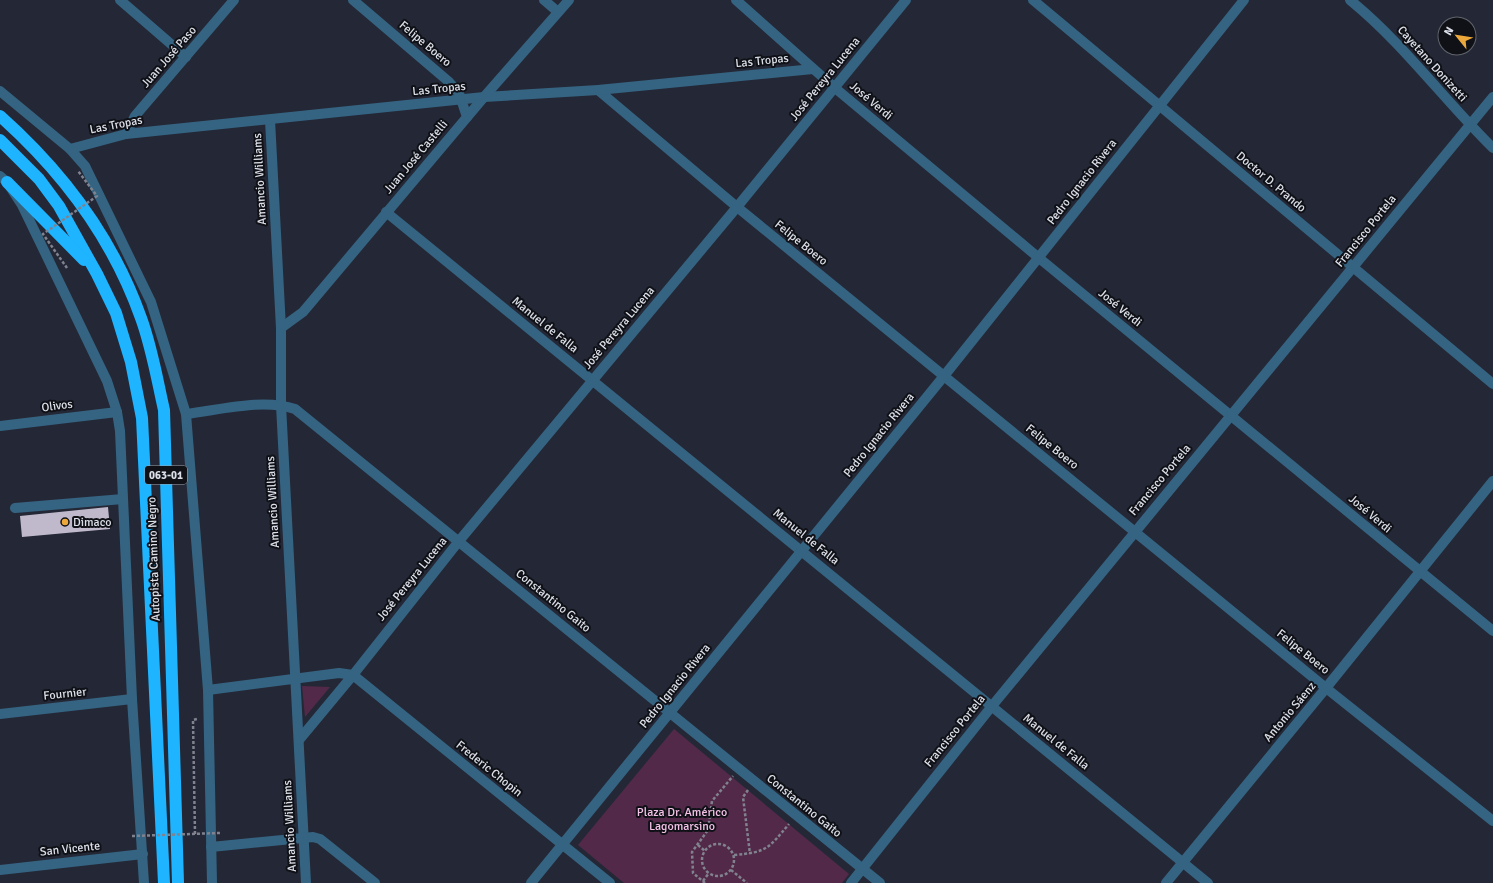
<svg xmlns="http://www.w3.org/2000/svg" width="1493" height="883" font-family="Signika,sans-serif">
  <rect width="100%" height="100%" fill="#242836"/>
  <g fill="#532949">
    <path d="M 302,686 L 330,687 L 305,717 Z"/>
    <path d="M 674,729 L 849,874 L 842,883 L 624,883 L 578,845 Z"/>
  </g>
  <path fill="#c0b9cb" d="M 108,507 L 110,529 L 22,537 L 20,516 Z"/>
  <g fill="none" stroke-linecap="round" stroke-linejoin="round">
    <g stroke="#80838f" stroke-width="2.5" stroke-dasharray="3 2" stroke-linecap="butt">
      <path d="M 748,790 L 743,797 L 750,854"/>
      <path d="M 195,834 L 193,720 L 197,719"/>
      <circle cx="718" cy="860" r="16"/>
      <path d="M 698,845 L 705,851"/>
      <path d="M 734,855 C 767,852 768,849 789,824"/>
      <path d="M 731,870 L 747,883"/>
      <path d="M 703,881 L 709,873"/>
      <path d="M 705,883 L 693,873 L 692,852 L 708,830 L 712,801 L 733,776"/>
    </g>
    <g stroke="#356482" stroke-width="10">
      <path d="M 120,0 L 186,57"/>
      <path d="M 353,0 L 448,81 L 459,93 L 467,117"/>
      <path d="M 544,0 L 558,12"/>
      <path d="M 736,0 L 835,88 L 1039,258 L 1493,631"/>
      <path d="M 1033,0 L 1493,384"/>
      <path d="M 1350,0 C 1403,43 1444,100 1493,148"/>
      <path d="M 598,90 L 737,207 L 1326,688 L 1493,821"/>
      <path d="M 0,91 L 70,149 L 85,166 L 151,302 L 186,414 L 208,690 L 212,883"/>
      <path d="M 270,120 L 281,328 L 281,405 L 306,883"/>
      <path d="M 126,134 L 135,116 L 234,0"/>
      <path d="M 70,149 L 126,134 L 484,97 L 598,90 L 813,69"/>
      <path d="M 0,176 L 7,182 L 22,205 L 107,381 L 117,412 L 120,431 L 132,699 L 144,883"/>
      <path d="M 386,212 L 1208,883"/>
      <path d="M 281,328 L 303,312 L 484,97 L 569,0"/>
      <path d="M 186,414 C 220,410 263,398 295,409 L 880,883"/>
      <path d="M 0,426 L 117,412"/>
      <path d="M 15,508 L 123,499"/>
      <path d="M 208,690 L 339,673 L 353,675 L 459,541 L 737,207 L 906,0"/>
      <path d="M 0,714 L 132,699"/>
      <path d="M 299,740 L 353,675 L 610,883"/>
      <path d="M 211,847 L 313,837 L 320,839 L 375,883"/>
      <path d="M 0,870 L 143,854"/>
      <path d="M 531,883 L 944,376 L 1244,0"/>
      <path d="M 851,883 L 992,706 L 1493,97"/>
      <path d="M 1166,883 L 1326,688 L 1493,481"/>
    </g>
    <g stroke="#1eb4ff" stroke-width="12">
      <path d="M 0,116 C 63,172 113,239 141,318 C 152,348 157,379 164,410 L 178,883"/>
      <path d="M 0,140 L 39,179 L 59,206 L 97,274 L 116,313 L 131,362 L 142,418 L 164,883"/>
      <path d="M 7,182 L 84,260"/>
    </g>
    <g stroke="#80838f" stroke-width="2.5" stroke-dasharray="3 2" stroke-linecap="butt">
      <path d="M 67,268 L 43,234 L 97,196 L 78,171"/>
      <path d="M 132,836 L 220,833"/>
    </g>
  </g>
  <circle fill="#eda83c" stroke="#0f1117" stroke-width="1.5" cx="65" cy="522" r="4"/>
  <g text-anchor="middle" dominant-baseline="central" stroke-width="4" stroke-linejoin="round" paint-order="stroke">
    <rect fill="#0f1117" stroke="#9fa2aa" stroke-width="1" x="145" y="466" width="42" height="18" rx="3"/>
    <g font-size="11" font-weight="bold" fill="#dde0e9">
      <text x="166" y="475">063-01</text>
    </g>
    <g font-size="12" fill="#dde0e9" stroke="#0f1117">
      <text transform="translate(425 44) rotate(40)">Felipe Boero</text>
      <text transform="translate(169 57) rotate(-49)">Juan José Paso</text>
      <text transform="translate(762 61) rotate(-6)">Las Tropas</text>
      <text transform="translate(1432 64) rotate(48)">Cayetano Donizetti</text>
      <text transform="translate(825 79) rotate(-51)">José Pereyra Lucena</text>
      <text transform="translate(439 89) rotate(-6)">Las Tropas</text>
      <text transform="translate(871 101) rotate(40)">José Verdi</text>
      <text transform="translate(116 125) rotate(-11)">Las Tropas</text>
      <text transform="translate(416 157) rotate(-50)">Juan José Castelli</text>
      <text transform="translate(260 179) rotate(-93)">Amancio Williams</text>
      <text transform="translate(1082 182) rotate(-52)">Pedro Ignacio Rivera</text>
      <text transform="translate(1271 182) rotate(40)">Doctor D. Prando</text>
      <text transform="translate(1366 231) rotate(-51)">Francisco Portela</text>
      <text transform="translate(801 243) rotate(39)">Felipe Boero</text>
      <text transform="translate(1120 308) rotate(39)">José Verdi</text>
      <text transform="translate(545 325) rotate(39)">Manuel de Falla</text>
      <text transform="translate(619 328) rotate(-50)">José Pereyra Lucena</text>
      <text transform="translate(57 406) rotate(-7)">Olivos</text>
      <text transform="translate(879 435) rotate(-51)">Pedro Ignacio Rivera</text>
      <text transform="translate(1052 447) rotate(39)">Felipe Boero</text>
      <text transform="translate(1160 480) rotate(-50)">Francisco Portela</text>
      <text transform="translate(273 502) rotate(-93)">Amancio Williams</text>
      <text transform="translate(1370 514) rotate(40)">José Verdi</text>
      <text transform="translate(806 537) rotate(39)">Manuel de Falla</text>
      <text transform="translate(154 559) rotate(-92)">Autopista Camino Negro</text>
      <text transform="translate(412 579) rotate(-51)">José Pereyra Lucena</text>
      <text transform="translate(553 601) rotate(39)">Constantino Gaito</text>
      <text transform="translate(1303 652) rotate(39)">Felipe Boero</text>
      <text transform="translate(675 686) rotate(-51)">Pedro Ignacio Rivera</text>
      <text transform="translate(65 694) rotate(-6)">Fournier</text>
      <text transform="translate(1290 712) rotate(-50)">Antonio Sáenz</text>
      <text transform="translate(955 731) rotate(-51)">Francisco Portela</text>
      <text transform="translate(1056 742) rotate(39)">Manuel de Falla</text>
      <text transform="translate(489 769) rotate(39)">Frederic Chopin</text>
      <text transform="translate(804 806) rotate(39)">Constantino Gaito</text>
      <text transform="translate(290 826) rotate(-93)">Amancio Williams</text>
      <text transform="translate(70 849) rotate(-6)">San Vicente</text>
    </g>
    <g font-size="12" fill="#dde0e9" stroke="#0f1117" text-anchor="start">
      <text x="73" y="522">Dimaco</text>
    </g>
    <g font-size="12" fill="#f6c3e8" stroke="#0f1117">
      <text x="682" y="812">Plaza Dr. Américo<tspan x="682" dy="14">Lagomarsino</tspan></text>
    </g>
  </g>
  <g transform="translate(1457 36) rotate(300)"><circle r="19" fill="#0f1117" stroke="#61646b"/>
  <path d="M0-3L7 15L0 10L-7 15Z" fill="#eda83c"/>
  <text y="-6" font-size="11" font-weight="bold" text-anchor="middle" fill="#dde0e9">N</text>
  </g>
</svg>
